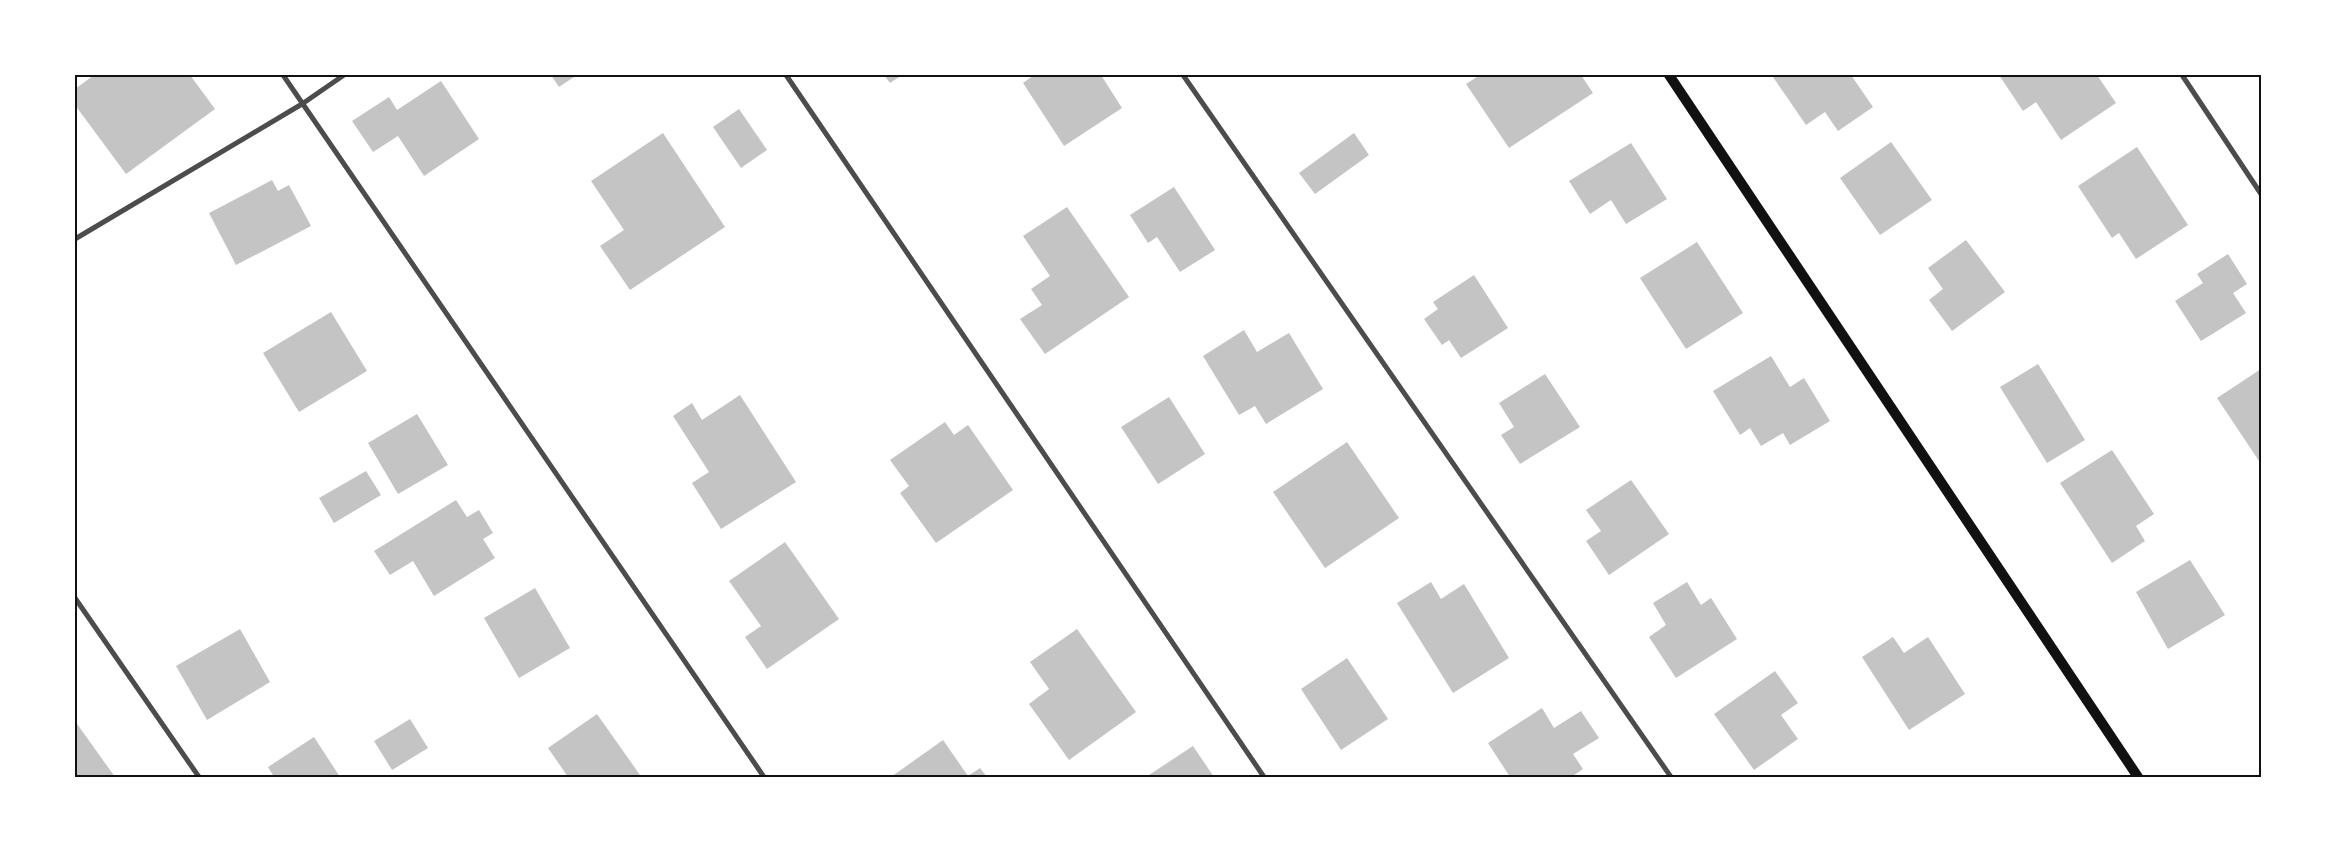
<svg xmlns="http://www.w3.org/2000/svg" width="2336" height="852" font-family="Arial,sans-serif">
  <rect width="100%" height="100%" fill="#fff"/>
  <g fill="#c4c4c4">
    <path d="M 94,75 L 190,75 L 215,109 L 126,174 L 75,105 L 75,89 Z"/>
    <path d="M 551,75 L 577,75 L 559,87 Z"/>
    <path d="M 884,75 L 902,75 L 890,83 Z"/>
    <path d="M 1034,75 L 1101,75 L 1122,108 L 1064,146 L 1023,83 Z"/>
    <path d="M 1480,75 L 1581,75 L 1593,93 L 1509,148 L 1466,84 Z"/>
    <path d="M 1776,75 L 1851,75 L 1873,107 L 1838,131 L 1825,112 L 1806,125 L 1773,77 Z"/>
    <path d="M 1999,75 L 2097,75 L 2116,103 L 2061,140 L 2036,102 L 2023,111 Z"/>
    <path d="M 441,81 L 479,139 L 424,176 L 398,136 L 373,152 L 352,121 L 389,97 L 397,110 Z"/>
    <path d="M 739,109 L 767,150 L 741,168 L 713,127 Z"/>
    <path d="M 663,133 L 725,227 L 630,290 L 600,246 L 624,230 L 591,181 Z"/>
    <path d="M 1354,133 L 1369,155 L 1315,194 L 1299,173 Z"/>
    <path d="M 1891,142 L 1932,200 L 1880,235 L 1840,178 Z"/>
    <path d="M 1631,143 L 1667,199 L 1626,224 L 1611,200 L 1590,214 L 1569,181 Z"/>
    <path d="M 2137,147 L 2188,225 L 2136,259 L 2119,233 L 2112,238 L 2078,186 Z"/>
    <path d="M 272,180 L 278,191 L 289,185 L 311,226 L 236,265 L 209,213 Z"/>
    <path d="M 1174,187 L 1215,250 L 1180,272 L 1157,237 L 1148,243 L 1130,215 Z"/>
    <path d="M 1067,207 L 1129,297 L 1045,354 L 1020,319 L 1042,305 L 1031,289 L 1050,276 L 1023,236 Z"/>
    <path d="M 1966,240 L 2005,292 L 1952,331 L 1929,300 L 1943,289 L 1928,268 Z"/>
    <path d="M 1697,242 L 1743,313 L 1686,349 L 1640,278 Z"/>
    <path d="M 2228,254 L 2247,284 L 2233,293 L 2246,313 L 2201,341 L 2175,301 L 2203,283 L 2197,274 Z"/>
    <path d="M 1474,275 L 1508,328 L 1461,358 L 1449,340 L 1442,345 L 1424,319 L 1438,309 L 1433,302 Z"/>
    <path d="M 331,312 L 367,371 L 299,412 L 263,353 Z"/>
    <path d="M 1244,330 L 1257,352 L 1289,333 L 1323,389 L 1266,424 L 1255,406 L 1239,415 L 1203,356 Z"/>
    <path d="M 1771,356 L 1790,387 L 1804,378 L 1830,421 L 1790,445 L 1783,433 L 1761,446 L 1750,428 L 1740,435 L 1713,391 Z"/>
    <path d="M 2038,364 L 2085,440 L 2047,463 L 2000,387 Z"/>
    <path d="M 2261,369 L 2261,464 L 2217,398 Z"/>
    <path d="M 1545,374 L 1580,427 L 1520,464 L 1501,435 L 1514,427 L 1499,403 Z"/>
    <path d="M 740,395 L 796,482 L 721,529 L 692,483 L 709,472 L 673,416 L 692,403 L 702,420 Z"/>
    <path d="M 1169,397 L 1205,454 L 1158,484 L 1121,427 Z"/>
    <path d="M 417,414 L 448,465 L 398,494 L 368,443 Z"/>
    <path d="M 945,422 L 954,435 L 968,425 L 1013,490 L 936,543 L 900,493 L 909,486 L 890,460 Z"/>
    <path d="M 1347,442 L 1399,518 L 1325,568 L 1273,492 Z"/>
    <path d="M 2112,450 L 2154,514 L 2136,526 L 2145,541 L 2112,563 L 2060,483 Z"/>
    <path d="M 366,471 L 381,495 L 334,523 L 319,498 Z"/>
    <path d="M 1631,480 L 1669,534 L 1609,575 L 1586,541 L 1601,531 L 1586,510 Z"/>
    <path d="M 456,500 L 467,517 L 479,510 L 493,533 L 483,539 L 495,558 L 434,596 L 413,561 L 390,575 L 374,551 Z"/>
    <path d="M 785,542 L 839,619 L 767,669 L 745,637 L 761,626 L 729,581 Z"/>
    <path d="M 2190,560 L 2225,615 L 2168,649 L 2136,592 Z"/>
    <path d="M 1431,582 L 1441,599 L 1464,584 L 1509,658 L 1453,693 L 1397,603 Z"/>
    <path d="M 1687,582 L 1701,605 L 1711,598 L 1737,639 L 1676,678 L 1649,637 L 1666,625 L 1653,603 Z"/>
    <path d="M 535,588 L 570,648 L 519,678 L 484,618 Z"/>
    <path d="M 240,629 L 270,682 L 207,720 L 176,666 Z"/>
    <path d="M 1077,629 L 1136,712 L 1069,760 L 1029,704 L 1049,689 L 1030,662 Z"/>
    <path d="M 1893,637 L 1904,653 L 1928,637 L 1965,694 L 1909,730 L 1862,657 Z"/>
    <path d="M 1347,658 L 1388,719 L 1341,750 L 1301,689 Z"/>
    <path d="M 1775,671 L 1798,703 L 1781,715 L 1798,739 L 1754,770 L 1714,714 Z"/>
    <path d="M 1542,708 L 1554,728 L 1581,711 L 1599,738 L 1573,754 L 1583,769 L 1571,777 L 1510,777 L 1488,743 Z"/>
    <path d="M 597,714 L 640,775 L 637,777 L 568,777 L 548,748 Z"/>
    <path d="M 410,719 L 428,748 L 392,770 L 374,741 Z"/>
    <path d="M 75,721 L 115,777 L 75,777 Z"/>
    <path d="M 314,737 L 340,777 L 274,777 L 268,767 Z"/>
    <path d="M 943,740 L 968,776 L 980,768 L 987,777 L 891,777 Z"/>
    <path d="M 1193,746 L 1214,777 L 1146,777 Z"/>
  </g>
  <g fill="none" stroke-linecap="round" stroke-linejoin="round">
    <g stroke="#4c4c4c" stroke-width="5">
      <path d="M 283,75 L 764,777"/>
      <path d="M 786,75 L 1264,777"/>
      <path d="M 1183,75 L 1671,777"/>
      <path d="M 2182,75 L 2261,194"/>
      <path d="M 75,239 L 302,104 L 344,75"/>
      <path d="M 75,598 L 199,777"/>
    </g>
    <path stroke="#111" stroke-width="10" d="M 1669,75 L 2138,777"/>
  </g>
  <rect width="2336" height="852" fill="none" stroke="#ffffff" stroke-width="152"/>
  <rect x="76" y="76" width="2184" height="700" fill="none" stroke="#111" stroke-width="2"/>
</svg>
